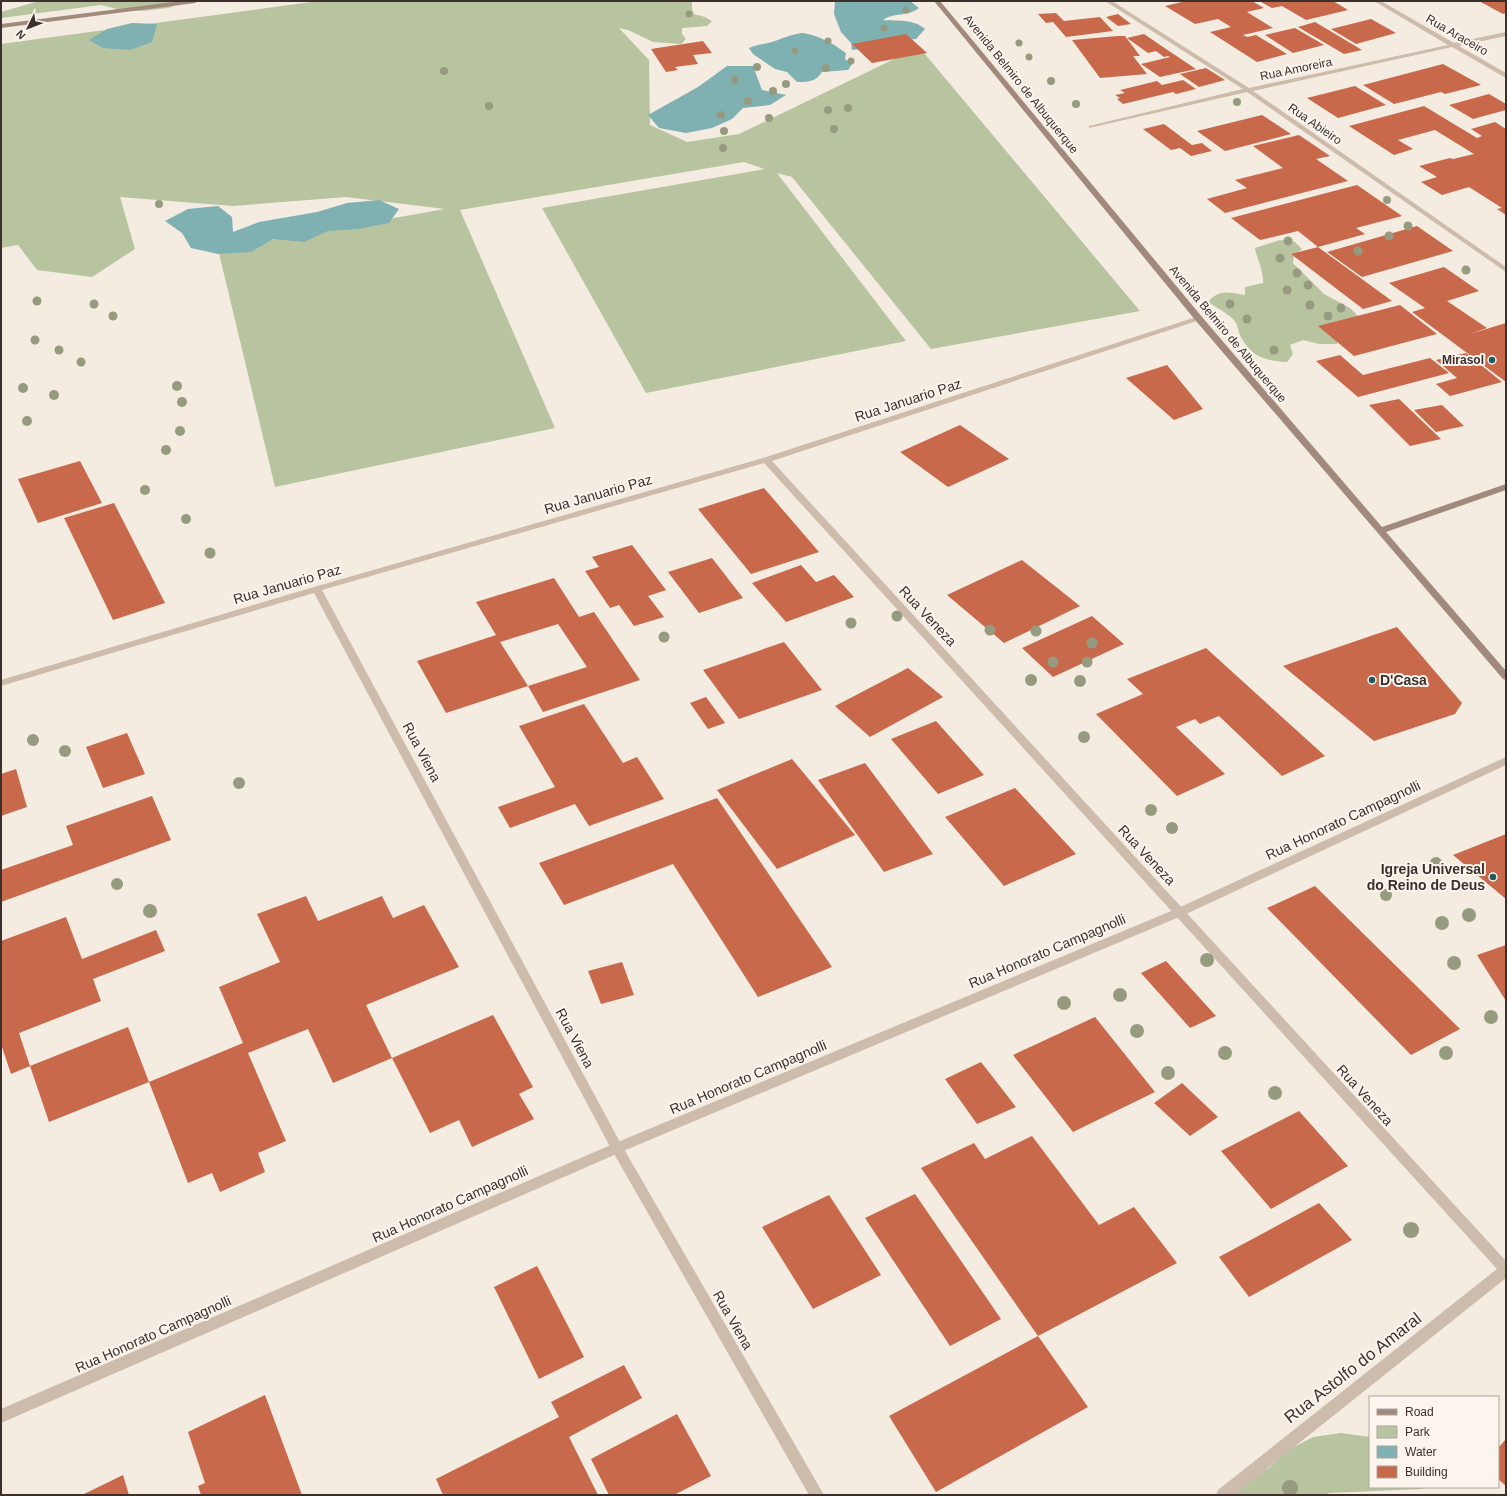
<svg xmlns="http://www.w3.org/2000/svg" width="1507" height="1496" font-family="Helvetica,sans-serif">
  <rect width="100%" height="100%" fill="#f4ebe1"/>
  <g fill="#b8c4a0">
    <path d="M 39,1 L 191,1 L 168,8 L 142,11 L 117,9 L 101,5 L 1,18 L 1,12 Z"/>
    <path d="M 319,1 L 692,1 L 692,9 L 694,14 L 705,17 L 712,21 L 707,26 L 682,28 L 682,34 L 686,39 L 681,44 L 653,42 L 628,30 L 619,28 L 649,60 L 650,125 L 687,142 L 739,134 L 919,47 L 1140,311 L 931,349 L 792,177 L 777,173 L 906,341 L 646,393 L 542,208 L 765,169 L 744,162 L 460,210 L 555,428 L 275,487 L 218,249 L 445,209 L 346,197 L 233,206 L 120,197 L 135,249 L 92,277 L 37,270 L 18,245 L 1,248 L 1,44 Z"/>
    <path d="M 1280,240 L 1295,242 L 1302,249 L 1294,255 L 1293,263 L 1324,294 L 1350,308 L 1358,316 L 1338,335 L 1337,344 L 1319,344 L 1303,340 L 1290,345 L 1293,354 L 1287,362 C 1265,361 1252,357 1241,337 C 1237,330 1239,324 1232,318 C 1225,312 1216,307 1208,302 C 1219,289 1229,292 1245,295 L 1245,287 L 1263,283 C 1264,271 1257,260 1255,248 Z"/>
    <path d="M 1341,1433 L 1370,1437 L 1370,1487 L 1427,1487 L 1421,1489 L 1329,1493 L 1326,1495 L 1226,1495 L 1244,1479 L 1269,1468 L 1288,1450 L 1313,1437 Z"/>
  </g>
  <g fill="#7fb0b2">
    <path d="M 835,1 L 910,1 L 919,8 C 908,17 894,12 883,20 C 898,21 914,19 925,29 L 916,39 C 894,41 874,48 852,50 L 851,43 L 841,32 L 834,14 Z"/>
    <path d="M 132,23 L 157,24 L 152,42 L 130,50 L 103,48 L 89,40 L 107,29 Z"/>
    <path d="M 803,33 C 820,36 832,43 846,53 L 845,59 L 852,64 L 848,70 L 822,72 C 816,82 808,82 797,82 L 787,72 L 775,69 L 753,54 L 749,48 C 757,45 764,44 772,42 C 782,39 791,34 803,33 Z"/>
    <path d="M 727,66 L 753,66 L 762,90 L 786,95 L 770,105 L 743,108 L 732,119 L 712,128 L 686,133 L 659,128 L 648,115 L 698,87 Z"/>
    <path d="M 379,200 L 399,209 L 389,223 L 358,229 L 328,231 L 304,242 L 273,239 L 251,252 L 218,254 L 191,248 L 182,233 L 165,221 L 188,209 L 218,206 L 232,217 L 233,232 L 259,222 L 317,212 L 347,203 Z"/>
  </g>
  <g fill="#c8694b">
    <path d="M 1186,1 L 1190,2 L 1252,1 L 1264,8 L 1247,12 L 1273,28 L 1243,35 L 1247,37 L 1256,35 L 1287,54 L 1257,62 L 1210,32 L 1231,27 L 1218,19 L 1195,24 L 1165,6 Z"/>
    <path d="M 1264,1 L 1333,1 L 1348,10 L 1306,20 L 1282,6 L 1272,8 L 1261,2 Z"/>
    <path d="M 1479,1 L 1506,1 L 1506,13 L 1503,14 Z"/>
    <path d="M 1056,13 L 1064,21 L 1100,17 L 1113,31 L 1066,37 L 1053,22 L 1046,23 L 1038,14 Z"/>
    <path d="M 1118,14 L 1131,24 L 1118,26 L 1106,17 Z"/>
    <path d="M 1371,19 L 1396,33 L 1356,44 L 1331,29 Z"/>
    <path d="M 1315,22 L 1362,50 L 1344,54 L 1298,27 Z"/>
    <path d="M 1295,28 L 1324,45 L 1293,53 L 1265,35 Z"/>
    <path d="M 906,34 L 927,53 L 872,63 L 852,44 Z"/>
    <path d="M 1144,34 L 1166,49 L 1196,69 L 1160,77 L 1141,64 L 1170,57 L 1168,56 L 1164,57 L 1156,51 L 1148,53 L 1127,38 Z"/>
    <path d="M 1118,36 L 1125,36 L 1140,56 L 1133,56 L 1147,74 L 1100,78 L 1072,40 Z"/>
    <path d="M 703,41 L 712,53 L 693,55 L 698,64 L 675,67 L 678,70 L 666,72 L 651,49 Z"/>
    <path d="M 1443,64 L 1481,85 L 1445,94 L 1441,92 L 1394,104 L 1363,85 Z"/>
    <path d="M 1206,68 L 1225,80 L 1199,87 L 1180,74 Z"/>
    <path d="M 1183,80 L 1196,89 L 1176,94 L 1173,92 L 1123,104 L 1117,99 L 1120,98 L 1115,95 L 1125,93 L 1120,90 L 1157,81 L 1162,85 Z"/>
    <path d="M 1355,86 L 1386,105 L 1338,118 L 1307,98 Z"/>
    <path d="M 1489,94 L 1506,104 L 1506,110 L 1473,119 L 1449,105 Z"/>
    <path d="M 1424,106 L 1477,138 L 1482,136 L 1471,129 L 1495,122 L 1506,129 L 1506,215 L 1497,209 L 1502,208 L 1469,187 L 1442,195 L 1421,182 L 1437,177 L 1419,166 L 1450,158 L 1453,159 L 1474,154 L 1435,130 L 1398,140 L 1413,149 L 1394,155 L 1349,126 Z"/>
    <path d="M 1262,115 L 1291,134 L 1225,151 L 1197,131 Z"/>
    <path d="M 1164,124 L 1192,145 L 1202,143 L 1212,151 L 1191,156 L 1180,148 L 1171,150 L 1143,129 Z"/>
    <path d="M 1299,135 L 1330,156 L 1316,159 L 1348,181 L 1225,213 L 1207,199 L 1247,188 L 1235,180 L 1283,168 L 1253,146 Z"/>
    <path d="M 1357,185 L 1402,216 L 1356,228 L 1365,234 L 1318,247 L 1392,301 L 1363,309 L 1291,254 L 1318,247 L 1298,231 L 1260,240 L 1231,218 Z"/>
    <path d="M 1417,226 L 1453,251 L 1362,277 L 1327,252 Z"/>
    <path d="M 1444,267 L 1479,291 L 1447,301 L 1487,328 L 1470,334 L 1506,323 L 1506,382 L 1412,312 L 1425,308 L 1389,283 Z"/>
    <path d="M 1400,305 L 1437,334 L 1354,356 L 1318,326 Z"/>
    <path d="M 1466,353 L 1502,382 L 1450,396 L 1436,384 L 1457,378 L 1436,360 Z"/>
    <path d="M 1340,355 L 1363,375 L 1430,358 L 1449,373 L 1358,397 L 1316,361 Z"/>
    <path d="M 1167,365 L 1203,409 L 1174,420 L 1126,378 Z"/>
    <path d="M 1399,399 L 1441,439 L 1410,446 L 1369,405 Z"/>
    <path d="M 1442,405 L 1464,426 L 1436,432 L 1414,410 Z"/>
    <path d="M 960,425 L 1009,459 L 948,487 L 900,452 Z"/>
    <path d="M 80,461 L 102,503 L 38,523 L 18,479 Z"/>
    <path d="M 764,488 L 819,552 L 751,574 L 698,509 Z"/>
    <path d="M 114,503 L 165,603 L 113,620 L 64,518 Z"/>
    <path d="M 632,545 L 666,590 L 648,596 L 664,617 L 634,626 L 619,605 L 610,608 L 585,571 L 599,567 L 592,557 Z"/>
    <path d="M 712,558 L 743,598 L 699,613 L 668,572 Z"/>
    <path d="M 1022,560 L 1080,606 L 1004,643 L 947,595 Z"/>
    <path d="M 801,565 L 816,582 L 834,575 L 854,597 L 786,622 L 752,583 Z"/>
    <path d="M 554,578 L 579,617 L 594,612 L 640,680 L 543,712 L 528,686 L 587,667 L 558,624 L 500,642 L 528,686 L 446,713 L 417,661 L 496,635 L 476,602 Z"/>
    <path d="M 1092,616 L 1124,644 L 1053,677 L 1022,648 Z"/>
    <path d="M 1397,627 L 1462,703 L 1455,714 L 1374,741 L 1283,666 Z"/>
    <path d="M 784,642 L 822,690 L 739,719 L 703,670 Z"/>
    <path d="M 1206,648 L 1261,698 L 1325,756 L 1282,776 L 1219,716 L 1200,724 L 1195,719 L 1176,727 L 1225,774 L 1177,796 L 1096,714 L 1143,694 L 1127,679 Z"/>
    <path d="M 908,668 L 943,697 L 870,737 L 835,706 Z"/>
    <path d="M 706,697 L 725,723 L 708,729 L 690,703 Z"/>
    <path d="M 584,704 L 623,763 L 637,757 L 664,799 L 589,826 L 575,804 L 510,828 L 498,807 L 555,787 L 519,726 Z"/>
    <path d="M 936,721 L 984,775 L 938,794 L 891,739 Z"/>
    <path d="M 127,733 L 145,774 L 103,788 L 86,747 Z"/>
    <path d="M 792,759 L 855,835 L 777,869 L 717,790 Z"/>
    <path d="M 865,763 L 933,854 L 884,872 L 818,780 Z"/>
    <path d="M 16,769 L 27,807 L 1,816 L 1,774 Z"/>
    <path d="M 1015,788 L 1076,854 L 1004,886 L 945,817 Z"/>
    <path d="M 152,796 L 171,840 L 1,902 L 1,870 L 73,845 L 66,826 Z"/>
    <path d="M 717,798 L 832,967 L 758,997 L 673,864 L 564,905 L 539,863 Z"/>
    <path d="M 1506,834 L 1506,899 L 1453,855 Z"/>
    <path d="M 1315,886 L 1460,1029 L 1411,1055 L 1267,908 Z"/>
    <path d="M 306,896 L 318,921 L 382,896 L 393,918 L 424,905 L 459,967 L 366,1005 L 392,1058 L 333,1083 L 308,1029 L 248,1053 L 286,1141 L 258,1153 L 265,1172 L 220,1192 L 212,1173 L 188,1183 L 149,1082 L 243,1043 L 219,987 L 280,962 L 257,914 Z"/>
    <path d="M 66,917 L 82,959 L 156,930 L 165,951 L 93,979 L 101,1001 L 19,1033 L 30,1066 L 11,1074 L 1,1044 L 1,941 Z"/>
    <path d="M 1506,945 L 1506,1001 L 1477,955 Z"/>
    <path d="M 1166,961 L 1216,1016 L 1190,1028 L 1141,973 Z"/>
    <path d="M 622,962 L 634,995 L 601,1004 L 588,971 Z"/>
    <path d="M 493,1015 L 533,1087 L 519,1094 L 534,1119 L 472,1147 L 459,1120 L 430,1133 L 392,1058 Z"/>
    <path d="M 1095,1017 L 1155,1092 L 1073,1132 L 1013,1055 Z"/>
    <path d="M 128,1027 L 149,1082 L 49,1122 L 30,1066 Z"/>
    <path d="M 981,1062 L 1016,1107 L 977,1124 L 945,1079 Z"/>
    <path d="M 1182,1083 L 1218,1117 L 1190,1136 L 1154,1103 Z"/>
    <path d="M 1299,1111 L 1348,1166 L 1271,1209 L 1221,1151 Z"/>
    <path d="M 1032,1136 L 1099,1225 L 1134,1207 L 1177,1263 L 1038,1336 L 921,1168 L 974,1143 L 985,1159 Z"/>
    <path d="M 915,1194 L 1001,1319 L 950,1346 L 865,1218 Z"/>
    <path d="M 829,1195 L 881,1275 L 813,1309 L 762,1227 Z"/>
    <path d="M 1319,1203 L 1352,1240 L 1249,1297 L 1219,1257 Z"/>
    <path d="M 537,1266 L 584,1357 L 539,1379 L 494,1287 Z"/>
    <path d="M 1038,1336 L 1088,1407 L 936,1492 L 889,1416 Z"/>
    <path d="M 624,1365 L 642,1398 L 569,1437 L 598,1495 L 443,1495 L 436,1479 L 559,1417 L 551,1402 Z"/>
    <path d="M 265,1395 L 302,1495 L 201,1495 L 198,1486 L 205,1483 L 188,1432 Z"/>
    <path d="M 677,1414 L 711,1476 L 674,1495 L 609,1495 L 591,1459 Z"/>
    <path d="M 1506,1439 L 1506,1486 L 1498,1479 L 1498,1448 Z"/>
    <path d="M 123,1475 L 129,1495 L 82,1495 Z"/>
  </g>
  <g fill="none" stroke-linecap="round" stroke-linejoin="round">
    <g fill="#cdbbac" fill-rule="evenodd">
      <path d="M 1105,1 L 1112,1 L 1249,88 L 1448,45 L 1374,1 L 1381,1 L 1454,43 L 1506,32 L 1506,36 L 1459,46 L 1506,73 L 1506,78 L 1452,47 L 1253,91 L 1506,267 L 1506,272 L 1247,92 L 1089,128 L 1089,126 L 1243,89 Z"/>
      <path d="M 1196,317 L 1202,317 L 1203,319 L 772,461 L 1506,1261 L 1506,1278 L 1234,1495 L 1216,1495 L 1218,1490 L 1497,1269 L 764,463 L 322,590 L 621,1144 L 824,1495 L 809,1495 L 613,1152 L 314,593 L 1,686 L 1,680 L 314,587 L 763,458 Z"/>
    </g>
    <path fill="#cdbbac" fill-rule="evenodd" d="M 1506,757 L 1506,765 L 1184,915 L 621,1152 L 1,1423 L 1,1409 L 613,1144 L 1176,909 Z"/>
    <g fill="#a18a7d" fill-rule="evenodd">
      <path d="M 181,1 L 198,1 L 195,3 L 1,28 L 1,24 Z"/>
      <path d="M 934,1 L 940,1 L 1202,317 L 1382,527 L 1506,484 L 1506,490 L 1386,532 L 1506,671 L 1506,680 L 1503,679 L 1196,321 Z"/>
    </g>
  </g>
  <g fill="#969b7f">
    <circle cx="906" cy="10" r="3.5"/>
    <circle cx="689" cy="14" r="3.5"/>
    <circle cx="884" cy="28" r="3.5"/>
    <circle cx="828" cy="41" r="3.5"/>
    <circle cx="1019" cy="43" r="3.5"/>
    <circle cx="795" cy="51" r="3.5"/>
    <circle cx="1029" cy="57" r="3.5"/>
    <circle cx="851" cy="61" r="3.5"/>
    <circle cx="757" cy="67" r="4"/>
    <circle cx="826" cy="68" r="4"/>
    <circle cx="444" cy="71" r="4"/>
    <circle cx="735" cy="80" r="4"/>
    <circle cx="1051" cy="81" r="4"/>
    <circle cx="786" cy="84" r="4"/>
    <circle cx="773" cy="91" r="4"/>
    <circle cx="748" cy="101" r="4"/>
    <circle cx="1237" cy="102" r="4"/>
    <circle cx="1076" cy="104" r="4"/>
    <circle cx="489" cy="106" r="4"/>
    <circle cx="848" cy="108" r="4"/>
    <circle cx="828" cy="110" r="4"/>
    <circle cx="721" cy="115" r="4"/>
    <circle cx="769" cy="118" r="4"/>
    <circle cx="834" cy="129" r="4"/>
    <circle cx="724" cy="131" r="4"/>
    <circle cx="723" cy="148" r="4"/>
    <circle cx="1387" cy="200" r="4"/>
    <circle cx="159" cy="204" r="4"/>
    <circle cx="1408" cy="226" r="4.5"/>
    <circle cx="1389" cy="236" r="4.5"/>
    <circle cx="1288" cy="241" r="4.5"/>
    <circle cx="1358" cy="251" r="4.5"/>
    <circle cx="1280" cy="258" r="4.5"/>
    <circle cx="1466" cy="270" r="4.5"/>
    <circle cx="1297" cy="273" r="4.5"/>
    <circle cx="1308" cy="285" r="4.5"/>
    <circle cx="1287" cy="290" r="4.5"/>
    <circle cx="37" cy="301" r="4.5"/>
    <circle cx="94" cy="304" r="4.5"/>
    <circle cx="1230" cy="304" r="4.5"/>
    <circle cx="1310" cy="305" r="4.5"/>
    <circle cx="1341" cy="308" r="4.5"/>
    <circle cx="113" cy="316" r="4.5"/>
    <circle cx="1328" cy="316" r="4.5"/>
    <circle cx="1247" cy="319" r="4.5"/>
    <circle cx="35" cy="340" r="4.5"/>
    <circle cx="59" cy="350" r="4.5"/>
    <circle cx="1274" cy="350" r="4.5"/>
    <circle cx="81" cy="362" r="4.5"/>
    <circle cx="177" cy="386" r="5"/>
    <circle cx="23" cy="388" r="5"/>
    <circle cx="54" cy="395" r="5"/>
    <circle cx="182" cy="402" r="5"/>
    <circle cx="27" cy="421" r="5"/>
    <circle cx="180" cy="431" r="5"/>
    <circle cx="166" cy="450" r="5"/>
    <circle cx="145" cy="490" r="5"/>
    <circle cx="186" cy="519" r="5"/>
    <circle cx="210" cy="553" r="5.5"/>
    <circle cx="897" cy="616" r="5.5"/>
    <circle cx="851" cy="623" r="5.5"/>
    <circle cx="990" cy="630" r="5.5"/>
    <circle cx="1036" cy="631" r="5.5"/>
    <circle cx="664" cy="637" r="5.5"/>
    <circle cx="1092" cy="643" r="5.5"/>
    <circle cx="1053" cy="662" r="5.5"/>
    <circle cx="1087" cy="662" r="5.5"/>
    <circle cx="1031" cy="680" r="6"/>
    <circle cx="1080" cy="681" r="6"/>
    <circle cx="1084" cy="737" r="6"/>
    <circle cx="33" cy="740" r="6"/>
    <circle cx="65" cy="751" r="6"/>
    <circle cx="239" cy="783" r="6"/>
    <circle cx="1151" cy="810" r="6"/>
    <circle cx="1172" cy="828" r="6"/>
    <circle cx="1436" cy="863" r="6"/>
    <circle cx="117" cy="884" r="6"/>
    <circle cx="1386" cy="895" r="6"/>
    <circle cx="150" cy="911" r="7"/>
    <circle cx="1469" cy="915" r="7"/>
    <circle cx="1442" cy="923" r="7"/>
    <circle cx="1207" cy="960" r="7"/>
    <circle cx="1454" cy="963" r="7"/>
    <circle cx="1120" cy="995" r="7"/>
    <circle cx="1064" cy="1003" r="7"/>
    <circle cx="1491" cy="1017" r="7"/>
    <circle cx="1137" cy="1031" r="7"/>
    <circle cx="1225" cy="1053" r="7"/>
    <circle cx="1446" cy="1053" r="7"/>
    <circle cx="1168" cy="1073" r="7"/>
    <circle cx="1275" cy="1093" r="7"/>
    <circle cx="1411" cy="1230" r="8"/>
    <circle cx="1290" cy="1488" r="8"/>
  </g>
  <g fill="#1f5a5e" stroke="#fbf5ee" stroke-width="1.5">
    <circle cx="1492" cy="360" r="4"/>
    <circle cx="1372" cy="680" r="4"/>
    <circle cx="1493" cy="877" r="4"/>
  </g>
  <g text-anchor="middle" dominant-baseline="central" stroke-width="4" stroke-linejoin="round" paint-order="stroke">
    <g font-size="12" fill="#3b302b" stroke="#fbf5ee">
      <text transform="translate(1457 35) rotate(30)">Rua Araceiro</text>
      <text transform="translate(1296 69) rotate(-12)">Rua Amoreira</text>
      <text transform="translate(1021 84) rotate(51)">Avenida Belmiro de Albuquerque</text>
      <text transform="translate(1315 124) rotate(35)">Rua Abieiro</text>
      <text transform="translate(1228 334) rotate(50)">Avenida Belmiro de Albuquerque</text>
    </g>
    <g font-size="12" font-weight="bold" fill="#3b302b" stroke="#fbf5ee" text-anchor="end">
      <text x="1484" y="360">Mirasol</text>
    </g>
    <g font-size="14" fill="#3b302b" stroke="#fbf5ee">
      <text transform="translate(908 400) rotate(-18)">Rua Januario Paz</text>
      <text transform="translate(598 494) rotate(-16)">Rua Januario Paz</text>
      <text transform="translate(287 584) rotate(-16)">Rua Januario Paz</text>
      <text transform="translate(928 616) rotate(47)">Rua Veneza</text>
      <text transform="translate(422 752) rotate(62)">Rua Viena</text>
      <text transform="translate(1343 820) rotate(-25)">Rua Honorato Campagnolli</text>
      <text transform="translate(1147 855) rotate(47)">Rua Veneza</text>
      <text transform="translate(1047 951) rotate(-23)">Rua Honorato Campagnolli</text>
      <text transform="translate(575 1038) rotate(62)">Rua Viena</text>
      <text transform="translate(748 1077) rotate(-23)">Rua Honorato Campagnolli</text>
      <text transform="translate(1365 1095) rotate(48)">Rua Veneza</text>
      <text transform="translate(450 1204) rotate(-24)">Rua Honorato Campagnolli</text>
      <text transform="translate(733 1320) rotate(60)">Rua Viena</text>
      <text transform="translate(153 1334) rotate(-24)">Rua Honorato Campagnolli</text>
    </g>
    <g font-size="14" font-weight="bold" fill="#3b302b" stroke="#fbf5ee" text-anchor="start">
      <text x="1380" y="680">D'Casa</text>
      <text x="1485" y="869" text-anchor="end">Igreja Universal<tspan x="1485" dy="16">do Reino de Deus</tspan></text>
    </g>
    <g font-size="17" fill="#3b302b" stroke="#fbf5ee">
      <text transform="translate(1353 1368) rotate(-38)">Rua Astolfo do Amaral</text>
    </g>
  </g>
  <rect width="1507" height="1496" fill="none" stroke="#3b302b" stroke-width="4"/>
  <rect x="1369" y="1396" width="130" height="92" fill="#fbf5ee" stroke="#aea6a0"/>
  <rect x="1377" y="1409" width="20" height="6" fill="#a18a7d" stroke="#aea6a0"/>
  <text x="1405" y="1416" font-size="12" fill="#3b302b">Road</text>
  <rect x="1377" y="1426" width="20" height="12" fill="#b8c4a0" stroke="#aea6a0"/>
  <text x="1405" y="1436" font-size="12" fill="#3b302b">Park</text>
  <rect x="1377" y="1446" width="20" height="12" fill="#7fb0b2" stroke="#aea6a0"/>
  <text x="1405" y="1456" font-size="12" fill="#3b302b">Water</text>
  <rect x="1377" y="1466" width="20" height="12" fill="#c8694b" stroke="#aea6a0"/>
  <text x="1405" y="1476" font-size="12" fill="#3b302b">Building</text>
  <g transform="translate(28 28) rotate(227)" stroke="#fbf5ee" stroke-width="3" paint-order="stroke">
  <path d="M0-3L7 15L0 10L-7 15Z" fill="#3b302b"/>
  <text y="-6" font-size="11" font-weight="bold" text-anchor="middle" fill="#3b302b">N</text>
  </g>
</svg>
